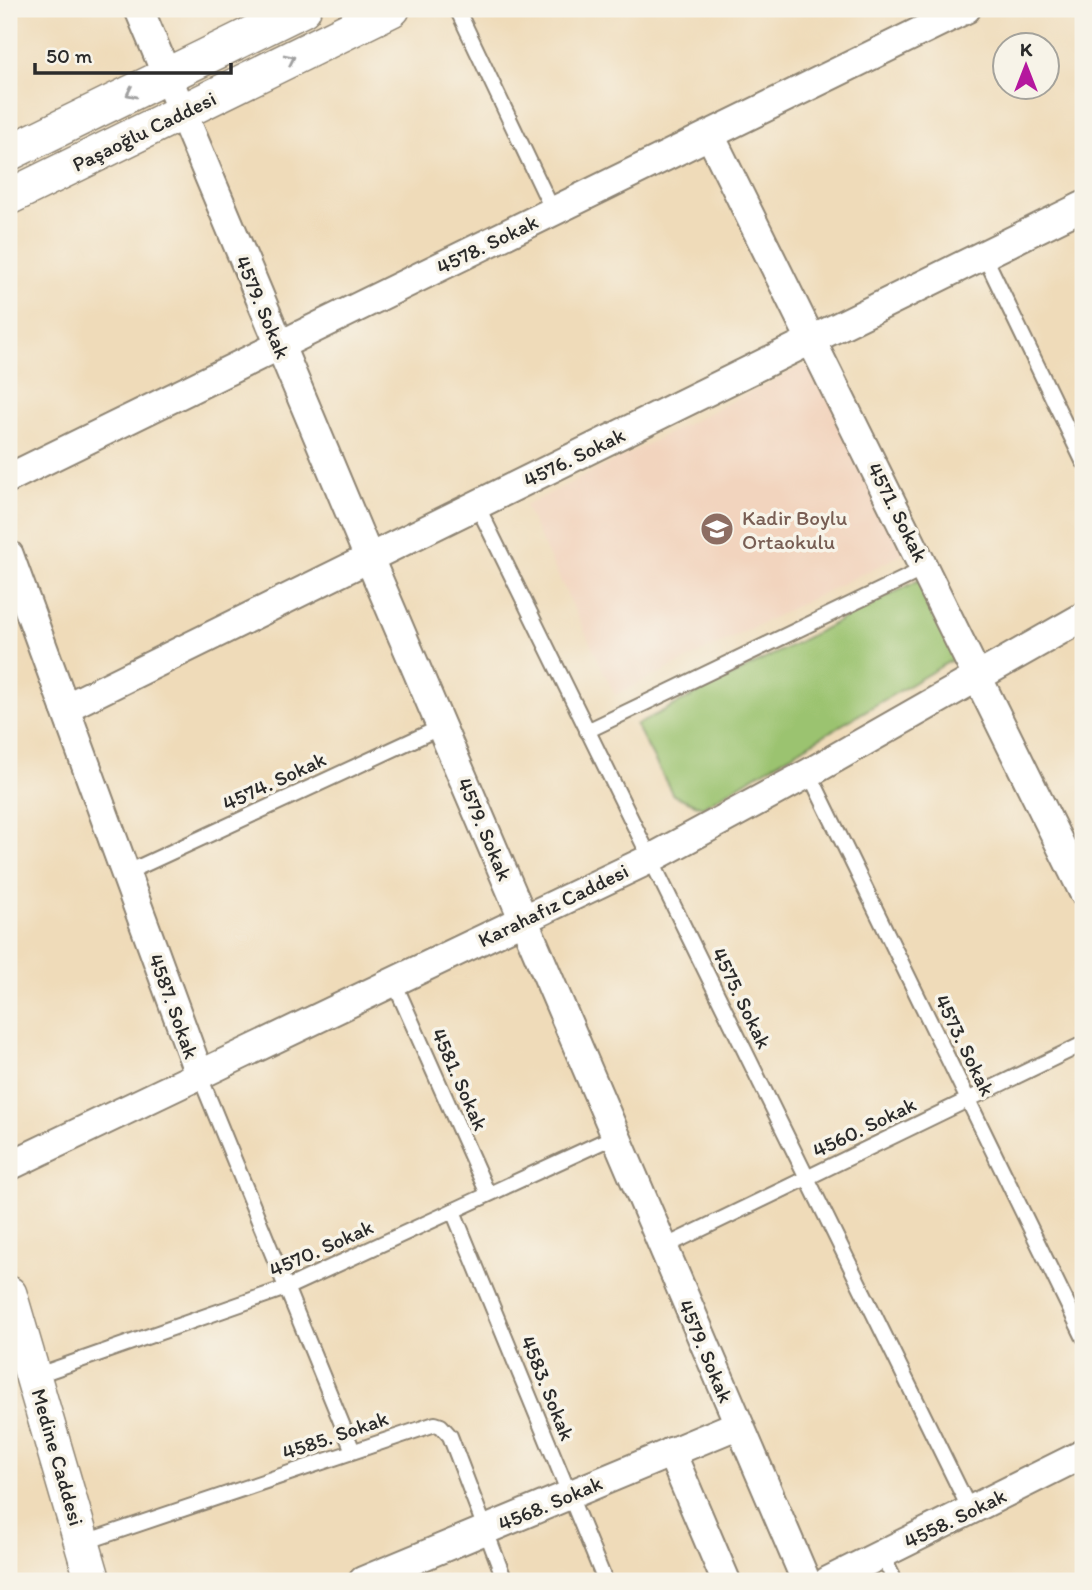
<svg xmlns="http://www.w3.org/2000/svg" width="1092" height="1590" font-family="Itim,sans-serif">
  <rect width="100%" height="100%" fill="#f7f3e8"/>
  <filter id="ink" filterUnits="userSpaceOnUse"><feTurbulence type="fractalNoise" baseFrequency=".0143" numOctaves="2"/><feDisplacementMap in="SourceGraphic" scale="14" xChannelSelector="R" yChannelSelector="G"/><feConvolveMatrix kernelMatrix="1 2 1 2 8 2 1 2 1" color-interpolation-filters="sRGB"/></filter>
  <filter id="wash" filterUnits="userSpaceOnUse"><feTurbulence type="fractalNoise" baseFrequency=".00686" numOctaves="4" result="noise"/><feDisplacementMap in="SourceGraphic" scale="28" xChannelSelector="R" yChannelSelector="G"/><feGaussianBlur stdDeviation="1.57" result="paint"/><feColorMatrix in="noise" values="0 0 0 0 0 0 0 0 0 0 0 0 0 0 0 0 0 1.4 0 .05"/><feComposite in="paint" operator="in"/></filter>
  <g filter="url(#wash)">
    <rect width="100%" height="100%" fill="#efdbb9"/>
    <path fill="#f2d4be" d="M 804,365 L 827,374 L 909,551 L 615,695 L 525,506 Z"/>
    <path fill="#9bc36f" stroke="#63774d" stroke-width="2" d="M 923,578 L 969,650 L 702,807 L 673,795 L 636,725 Z"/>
  </g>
  <g filter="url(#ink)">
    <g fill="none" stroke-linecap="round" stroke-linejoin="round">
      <defs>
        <g id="service">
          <path d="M 457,9 L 553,211"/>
          <path d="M 984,255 L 1083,461"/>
          <path d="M 477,505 L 970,1510"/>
          <path d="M 587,731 L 926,568"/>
          <path d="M 809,773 L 1083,1336"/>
          <path d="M 126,873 L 441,727"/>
          <path d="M 394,982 L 488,1194"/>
          <path d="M 199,1074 L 353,1451"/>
          <path d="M 453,1211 L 605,1581"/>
          <path d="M 662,1248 L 1083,1044"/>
          <path d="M 35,1376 L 286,1288 L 615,1136"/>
          <path d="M 82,1543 L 435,1424 L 441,1426 L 450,1436 L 505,1581"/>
          <path d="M 882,1555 L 895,1581"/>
        </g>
        <g id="minor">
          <path d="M 139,9 L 369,558 L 806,1581"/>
          <path d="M 710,135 L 1083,891"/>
          <path d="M 9,478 L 966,9"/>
          <path d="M 9,555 L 199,1074"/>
          <path d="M 65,708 L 1083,206"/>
          <path d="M 9,1166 L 650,859 L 809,773 L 1083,617"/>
          <path d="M 671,1452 L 726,1581"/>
          <path d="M 363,1581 L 737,1425"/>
          <path d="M 828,1581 L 1083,1454"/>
        </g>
        <g id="tertiary">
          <path d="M 9,153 L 303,9"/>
          <path d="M 9,197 L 392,9"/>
          <path d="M 9,1294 L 93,1581"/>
        </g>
      </defs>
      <use href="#service" stroke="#8d8372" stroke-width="18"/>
      <use href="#minor" stroke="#8d8372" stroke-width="32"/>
      <use href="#tertiary" stroke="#8d8372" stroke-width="38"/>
      <use href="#service" stroke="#fff" stroke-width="14"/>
      <use href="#minor" stroke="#fff" stroke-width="28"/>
      <use href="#tertiary" stroke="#fff" stroke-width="35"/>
    </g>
    <defs><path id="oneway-chevron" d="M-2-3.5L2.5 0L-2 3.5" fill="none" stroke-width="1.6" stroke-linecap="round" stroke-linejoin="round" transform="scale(1.75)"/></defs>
    <g stroke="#a0a0a0">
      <use href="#oneway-chevron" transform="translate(290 59) rotate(-26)"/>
      <use href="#oneway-chevron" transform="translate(131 93) rotate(154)"/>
    </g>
  </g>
  <defs>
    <symbol id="school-disc" viewBox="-11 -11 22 22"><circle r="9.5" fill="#8d6e63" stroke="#f7f3e8"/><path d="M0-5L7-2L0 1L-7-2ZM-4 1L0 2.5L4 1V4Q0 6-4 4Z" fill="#fff"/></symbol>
  </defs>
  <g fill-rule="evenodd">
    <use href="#school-disc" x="698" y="510" width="38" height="38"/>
  </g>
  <g text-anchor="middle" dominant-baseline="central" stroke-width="7" stroke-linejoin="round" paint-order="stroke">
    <g font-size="21" fill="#2b2b2b" stroke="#f7f3e8">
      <text transform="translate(144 131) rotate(-26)">Paşaoğlu Caddesi</text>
      <text transform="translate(487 244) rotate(-26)">4578. Sokak</text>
      <text transform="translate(263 307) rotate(67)">4579. Sokak</text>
      <text transform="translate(574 457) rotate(-26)">4576. Sokak</text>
      <text transform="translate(898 512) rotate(63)">4571. Sokak</text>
      <text transform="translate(274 781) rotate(-25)">4574. Sokak</text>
      <text transform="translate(485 829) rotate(67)">4579. Sokak</text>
      <text transform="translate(553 905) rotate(-26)">Karahafız Caddesi</text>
      <text transform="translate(742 998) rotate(64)">4575. Sokak</text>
      <text transform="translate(174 1006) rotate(70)">4587. Sokak</text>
      <text transform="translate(965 1045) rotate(64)">4573. Sokak</text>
      <text transform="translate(460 1079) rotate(66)">4581. Sokak</text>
      <text transform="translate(864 1127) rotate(-26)">4560. Sokak</text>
      <text transform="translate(321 1248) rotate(-24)">4570. Sokak</text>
      <text transform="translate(706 1351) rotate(67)">4579. Sokak</text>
      <text transform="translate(548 1388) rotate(68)">4583. Sokak</text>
      <text transform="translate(335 1435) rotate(-19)">4585. Sokak</text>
      <text transform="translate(58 1457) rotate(74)">Medine Caddesi</text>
      <text transform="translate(550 1503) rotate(-23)">4568. Sokak</text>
      <text transform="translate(955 1518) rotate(-26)">4558. Sokak</text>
    </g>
    <g font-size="21" fill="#785e54" stroke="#f7f3e8" text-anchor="start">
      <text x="742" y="517">Kadir Boylu<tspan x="742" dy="24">Ortaokulu</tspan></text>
    </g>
  </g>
  <rect width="1092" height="1590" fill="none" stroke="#f7f3e8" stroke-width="35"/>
  <g transform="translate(1026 66)"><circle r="33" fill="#f7f3e8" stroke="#a5a39c" stroke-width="2"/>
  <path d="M0-5L12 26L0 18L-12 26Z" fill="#b5179e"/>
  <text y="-10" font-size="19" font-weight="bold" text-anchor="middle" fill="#2b2b2b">K</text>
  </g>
  <path d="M35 63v10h196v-10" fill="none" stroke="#2b2b2b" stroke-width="3.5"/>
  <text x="46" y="63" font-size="21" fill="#2b2b2b" stroke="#f7f3e8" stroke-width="5" paint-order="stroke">50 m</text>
</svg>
